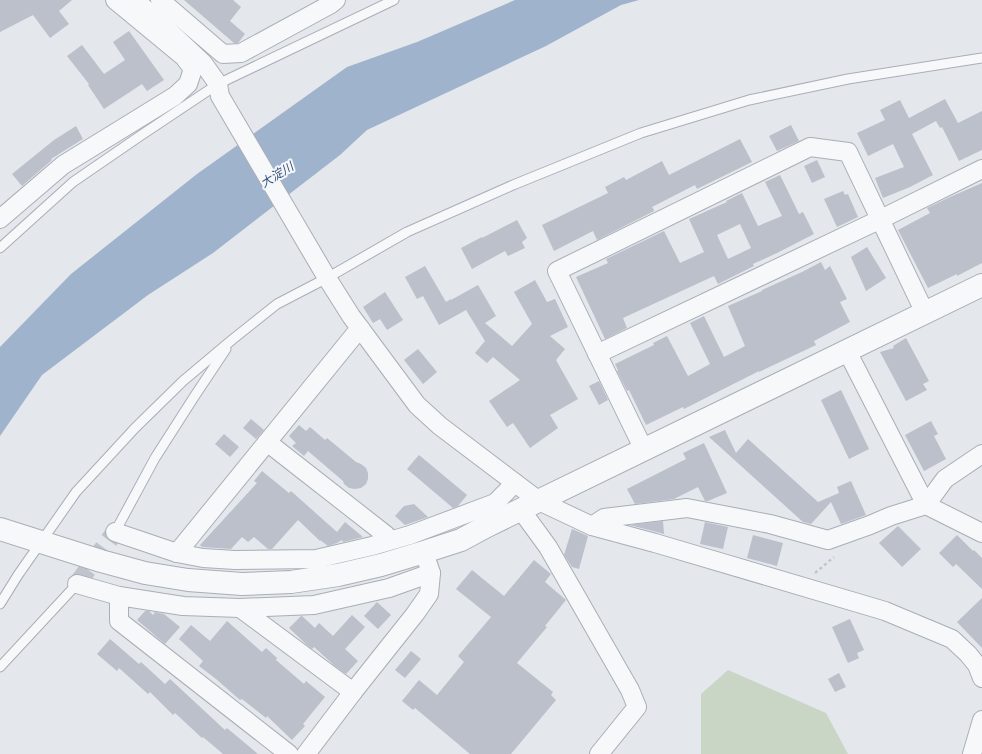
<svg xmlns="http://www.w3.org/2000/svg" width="982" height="754" font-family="'DM Sans','Noto Sans JP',sans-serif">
  <rect width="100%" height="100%" fill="#e4e7ec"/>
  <path fill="#c9d6c5" d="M 728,670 L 826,713 L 848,754 L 701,754 L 701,694 Z"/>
  <path fill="#9fb4cc" d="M 515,0 L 639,0 L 621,5 L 546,46 L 367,130 L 340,155 L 213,253 L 148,295 L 42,375 L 0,436 L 0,347 L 71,274 L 197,174 L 347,67 L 417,42 Z"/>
  <g fill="#bbc0ca" fill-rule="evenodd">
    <path d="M 0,0 L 72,0 L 59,11 L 69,24 L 50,38 L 33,15 L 0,32 Z"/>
    <path d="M 184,0 L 233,0 L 241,7 L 230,21 L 245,34 L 238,43 L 234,43 Z"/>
    <path d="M 129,31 L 164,80 L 147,91 L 142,84 L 104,109 L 88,85 L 89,84 L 67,56 L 82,45 L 104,74 L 125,60 L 113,42 Z"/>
    <path d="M 945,99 L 958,123 L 982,111 L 982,150 L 959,161 L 942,127 L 940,128 L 936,121 L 912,134 L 933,175 L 910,187 L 883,198 L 875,178 L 904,167 L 893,144 L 868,156 L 857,133 L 885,120 L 880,110 L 900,100 L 909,118 Z"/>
    <path d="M 791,125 L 799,141 L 777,151 L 769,136 Z"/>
    <path d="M 76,126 L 83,139 L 51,159 L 52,160 L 22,186 L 12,174 L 54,140 Z"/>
    <path d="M 740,139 L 752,162 L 697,189 L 695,185 L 652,207 L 654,210 L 654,211 L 597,240 L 593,231 L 554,251 L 542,225 L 608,193 L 605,187 L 624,177 L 626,180 L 662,161 L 669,175 Z"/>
    <path d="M 817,160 L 825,177 L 812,183 L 804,166 Z"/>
    <path d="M 780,175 L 799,214 L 803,212 L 814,234 L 777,253 L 753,264 L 754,266 L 718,284 L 714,276 L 623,318 L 627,328 L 605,339 L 576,277 L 608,263 L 606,259 L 664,231 L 680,263 L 704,252 L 689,219 L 727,202 L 726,201 L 742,193 L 758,226 L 782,216 L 765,182 ZM 740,224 L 751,248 L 728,259 L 717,235 Z"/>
    <path d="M 982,183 L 982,263 L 957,276 L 957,274 L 928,288 L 898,230 L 930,213 L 927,208 L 950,197 Z"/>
    <path d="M 843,191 L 845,195 L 848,194 L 858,217 L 837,227 L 824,199 Z"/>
    <path d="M 517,220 L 527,238 L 522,242 L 525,248 L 508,256 L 505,251 L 472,269 L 461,248 L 482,237 L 482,238 Z"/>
    <path d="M 867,247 L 886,278 L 866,291 L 851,257 Z"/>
    <path d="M 821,262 L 825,270 L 830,266 L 847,299 L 840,302 L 850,322 L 814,341 L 816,345 L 759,372 L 759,371 L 684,409 L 683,407 L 646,425 L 629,390 L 627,391 L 617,371 L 618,370 L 615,364 L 654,345 L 653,343 L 667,336 L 688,376 L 710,364 L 690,323 L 704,316 L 724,357 L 745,346 L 728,306 L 762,291 L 762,290 L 802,272 Z"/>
    <path d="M 425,266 L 446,302 L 451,299 L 451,300 L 478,285 L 496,316 L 485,323 L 512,346 L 532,324 L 514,292 L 535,280 L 547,302 L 555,299 L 568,327 L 550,336 L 565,349 L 556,360 L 578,399 L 550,415 L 558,428 L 530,448 L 513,423 L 507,427 L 489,401 L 520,380 L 493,357 L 487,363 L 475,353 L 485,341 L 466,310 L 439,325 L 423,296 L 417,299 L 405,277 Z"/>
    <path d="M 385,292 L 403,320 L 387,330 L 380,319 L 373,323 L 363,307 Z"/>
    <path d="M 906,338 L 929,381 L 923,384 L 927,390 L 906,401 L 880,352 L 894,348 L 893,346 Z"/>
    <path d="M 418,349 L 437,372 L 423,384 L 404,360 Z"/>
    <path d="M 599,381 L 608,400 L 599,405 L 589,386 Z"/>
    <path d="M 841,390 L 869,449 L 849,459 L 821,400 Z"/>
    <path d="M 251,419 L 264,430 L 256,439 L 243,428 Z"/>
    <path d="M 931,421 L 938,434 L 934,436 L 946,459 L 924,471 L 905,435 Z"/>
    <path d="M 299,425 L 306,431 L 310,427 L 325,440 L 327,438 L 356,462 L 361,464 L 366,468 L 368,473 L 368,479 L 366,484 L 361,488 L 355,489 L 349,488 L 344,484 L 343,481 L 308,451 L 304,456 L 292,446 L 296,443 L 289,436 Z"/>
    <path d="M 725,430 L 736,453 L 748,439 L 818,502 L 839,493 L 837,487 L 851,481 L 866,515 L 841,524 L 831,502 L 811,524 L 803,522 L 709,437 Z"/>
    <path d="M 224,434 L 239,447 L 230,457 L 215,444 Z"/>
    <path d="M 704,443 L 727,493 L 708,501 L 705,501 L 698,487 L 674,499 L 635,504 L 627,489 L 686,459 L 683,453 Z"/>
    <path d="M 419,455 L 467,495 L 458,506 L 453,508 L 407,469 Z"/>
    <path d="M 262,471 L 289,493 L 291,491 L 337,532 L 345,522 L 363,537 L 343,542 L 342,540 L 337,543 L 328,546 L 320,540 L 320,541 L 298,520 L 272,549 L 268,549 L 254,537 L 248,542 L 242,537 L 231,549 L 202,547 L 200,545 L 257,483 L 254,481 Z"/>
    <path d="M 414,504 L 428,517 L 405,525 L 395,516 L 404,506 Z"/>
    <path d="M 663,521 L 664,534 L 630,525 Z"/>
    <path d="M 705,522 L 728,527 L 723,549 L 700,544 Z"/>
    <path d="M 898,526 L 921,549 L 902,567 L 879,543 Z"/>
    <path d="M 572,529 L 588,536 L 579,569 L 572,567 L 564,555 Z"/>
    <path d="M 753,535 L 783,543 L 777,566 L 747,558 Z"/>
    <path d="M 957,535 L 973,551 L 974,550 L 982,558 L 982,589 L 956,564 L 953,567 L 939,553 Z"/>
    <path d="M 534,560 L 551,574 L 545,582 L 566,600 L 545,626 L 547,627 L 517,663 L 553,692 L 551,695 L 556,700 L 511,754 L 470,754 L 415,708 L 413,710 L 402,701 L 419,680 L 437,695 L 464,662 L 458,656 L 491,617 L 456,589 L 472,570 L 504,596 Z"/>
    <path d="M 982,598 L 982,648 L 957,622 Z"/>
    <path d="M 377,602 L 391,615 L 378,629 L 364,616 Z"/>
    <path d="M 145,611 L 149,611 L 153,615 L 155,612 L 164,614 L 180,627 L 165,644 L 137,620 Z"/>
    <path d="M 352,615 L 365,627 L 345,649 L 358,661 L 346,674 L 335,666 L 314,647 L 312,649 L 307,645 L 289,628 L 301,616 L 302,616 L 315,628 L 319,623 L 333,636 Z"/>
    <path d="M 850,619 L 864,650 L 857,653 L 859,658 L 848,663 L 832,627 Z"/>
    <path d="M 227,621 L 262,652 L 266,648 L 277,658 L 276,660 L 304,684 L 306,681 L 325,697 L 303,724 L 305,726 L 292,740 L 267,716 L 266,718 L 242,699 L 240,700 L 216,679 L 199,666 L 203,661 L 179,639 L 191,625 L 210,641 Z"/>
    <path d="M 110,639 L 139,664 L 141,662 L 165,684 L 170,679 L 225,730 L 227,728 L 258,754 L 223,754 L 203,737 L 202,738 L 175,713 L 173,715 L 150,692 L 148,694 L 119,668 L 117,671 L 97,654 Z"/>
    <path d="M 411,651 L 421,659 L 405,678 L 395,670 Z"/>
    <path d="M 839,673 L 846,687 L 835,692 L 828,679 Z"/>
  </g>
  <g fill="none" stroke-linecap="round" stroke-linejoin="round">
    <path stroke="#bfc3cb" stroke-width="18" stroke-dasharray="18 9" stroke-linecap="butt" d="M 77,584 L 115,532"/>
    <defs>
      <g id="service">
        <path d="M 0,248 L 73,182 L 140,136 L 218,84 L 394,0"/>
        <path d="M 115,532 L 155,458 L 194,397 L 226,349"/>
        <path d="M 0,604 L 18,575 L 76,492 L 135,428 L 183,381 L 233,339 L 277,304 L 327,278 L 407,232 L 513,185 L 641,133 L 749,100 L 848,79 L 982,58"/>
        <path d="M 0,667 L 77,584"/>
      </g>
      <g id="minor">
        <path d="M 135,0 L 151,14 L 203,63 L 218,84 L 220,96 L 327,278 L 351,316 L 417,405 L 440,426 L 539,501 L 592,526 L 655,543 L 885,611 L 952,639 L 968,654 L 977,665 L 982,678"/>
        <path d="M 160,0 L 223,54 L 241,53 L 331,4 L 336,0"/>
        <path d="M 0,219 L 63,165 L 175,96 L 188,84 L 193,69 L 184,57 L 115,0"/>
        <path d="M 360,328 L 177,553 L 203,558 L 235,560 L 316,559 L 372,546 L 410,535 L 495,503 L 515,483"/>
        <path d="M 847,351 L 926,505 L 982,533"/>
        <path d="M 597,354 L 881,219 L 982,169"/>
        <path d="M 267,442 L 386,535 L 388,541"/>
        <path d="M 644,450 L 557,271 L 810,147 L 848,152 L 925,313"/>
        <path d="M 521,510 L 548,547 L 630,690 L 637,707 L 599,754"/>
        <path d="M 592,526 L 604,518 L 687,508 L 770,524 L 828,540 L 870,525 L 891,516 L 926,505 L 945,479 L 982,454"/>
        <path d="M 115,532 L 177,553"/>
        <path d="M 77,584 L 119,596"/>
        <path d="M 240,608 L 353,692"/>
        <path d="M 289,754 L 119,621 L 119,596 L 183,606 L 240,608 L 314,605 L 389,588 L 431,573"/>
        <path d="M 306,754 L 353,692 L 415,614 L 429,594 L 431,573 L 428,564"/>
        <path d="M 972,754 L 982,720"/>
      </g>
      <path id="tertiary" d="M 0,529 L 101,561 L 145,573 L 188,580 L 242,584 L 291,582 L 338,575 L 381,565 L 424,552 L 461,540 L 487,526 L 982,285"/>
    </defs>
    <use href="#service" stroke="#a9aeb7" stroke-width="11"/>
    <use href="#minor" stroke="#a9aeb7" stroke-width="20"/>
    <use href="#tertiary" stroke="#a9aeb7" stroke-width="24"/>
    <path stroke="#c2c5cb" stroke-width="2.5" stroke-dasharray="3 3" stroke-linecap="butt" d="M 815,573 L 834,557"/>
    <use href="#service" stroke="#f7f8fa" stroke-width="9"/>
    <use href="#minor" stroke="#f7f8fa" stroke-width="18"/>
    <use href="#tertiary" stroke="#f7f8fa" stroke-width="22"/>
  </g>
  <g text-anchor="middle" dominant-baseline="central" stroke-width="4" stroke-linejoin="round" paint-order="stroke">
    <g font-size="12" font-style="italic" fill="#34527a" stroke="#f4f6f9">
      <text transform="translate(277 175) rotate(-32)">大淀川</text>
    </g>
  </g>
</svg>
